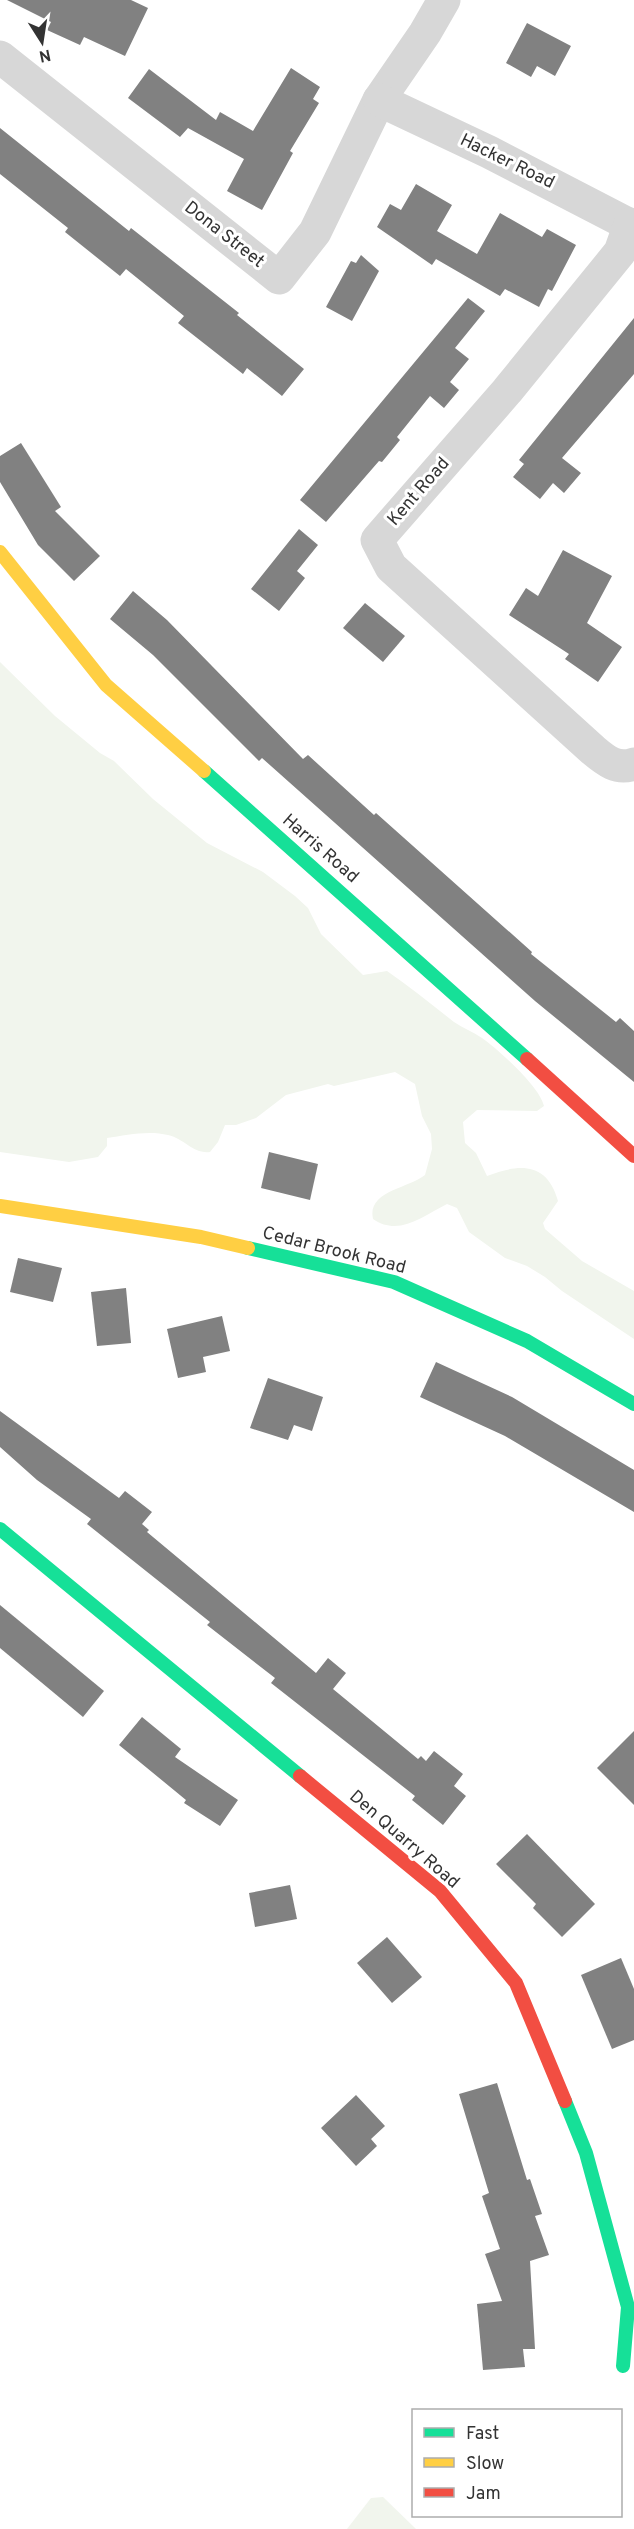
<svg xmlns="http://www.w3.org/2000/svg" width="634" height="2529" font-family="Overpass,sans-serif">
  <rect width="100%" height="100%" fill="#fff"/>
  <g fill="#f1f5ed">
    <path d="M 0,662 L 55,716 L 100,753 L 114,761 L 153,799 L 207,843 L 263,872 L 295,896 L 308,908 L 321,934 L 363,975 L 387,971 C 410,987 431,1004 454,1022 C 463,1028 473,1032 482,1038 C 499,1050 540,1087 544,1106 L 537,1111 L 477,1110 L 463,1122 L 465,1143 L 476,1153 L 487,1176 C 518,1164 547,1161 558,1201 L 543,1223 L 545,1229 L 582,1261 L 634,1291 L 634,1339 L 562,1291 L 545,1277 L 527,1266 L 505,1258 L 469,1232 L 457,1208 L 447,1204 C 423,1216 399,1237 373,1219 C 367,1191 407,1189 425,1175 L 432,1149 L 431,1134 L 422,1116 L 415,1084 L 395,1072 L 334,1086 L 328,1084 L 286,1095 L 256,1118 L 236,1125 L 225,1125 L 218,1142 L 210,1152 C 193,1154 185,1139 168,1135 C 149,1130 126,1135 107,1138 L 107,1146 L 98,1157 L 69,1162 L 0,1152 Z"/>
    <path d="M 383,2497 L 416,2529 L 347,2529 L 371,2498 Z"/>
  </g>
  <g fill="#818181">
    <path d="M 7,0 L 131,0 L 148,8 L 125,56 L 84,37 L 80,45 L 47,30 L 51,22 Z"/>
    <path d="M 527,23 L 571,46 L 555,76 L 537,66 L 531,77 L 506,63 Z"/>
    <path d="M 291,68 L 320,87 L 313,99 L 319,103 L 290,151 L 293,153 L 262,210 L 227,191 L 244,159 L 188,128 L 180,137 L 128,98 L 149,69 L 216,120 L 220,112 L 253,131 Z"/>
    <path d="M 0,128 L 129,231 L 131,228 L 239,313 L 237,315 L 304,369 L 282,396 L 247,368 L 243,374 L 178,323 L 184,316 L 126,269 L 120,276 L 65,232 L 68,228 L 0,174 Z"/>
    <path d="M 416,184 L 452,205 L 437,231 L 477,254 L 500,213 L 542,237 L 547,229 L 576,245 L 552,291 L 548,289 L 539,307 L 505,289 L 500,296 L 436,259 L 432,265 L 377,227 L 390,204 L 401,210 Z"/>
    <path d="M 361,255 L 379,271 L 352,321 L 326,307 L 351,261 L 356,263 Z"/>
    <path d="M 468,298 L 485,311 L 455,348 L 469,359 L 450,382 L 459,390 L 444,408 L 430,396 L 397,437 L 400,440 L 382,462 L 379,461 L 326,522 L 300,500 Z"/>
    <path d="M 634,318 L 634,374 L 562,458 L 581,473 L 564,493 L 553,483 L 540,499 L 513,477 L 524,464 L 519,460 Z"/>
    <path d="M 21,443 L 61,507 L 55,511 L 100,556 L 74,581 L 38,545 L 0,482 L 0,456 Z"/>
    <path d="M 299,529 L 318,545 L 297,571 L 305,578 L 279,611 L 251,589 Z"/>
    <path d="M 563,550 L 612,576 L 587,623 L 622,647 L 598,682 L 565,659 L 569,654 L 509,615 L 526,588 L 538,596 Z"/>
    <path d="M 133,591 L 167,620 L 303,759 L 308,755 L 374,815 L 376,813 L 532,952 L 531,954 L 616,1022 L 620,1018 L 634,1031 L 634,1082 L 535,1001 L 262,758 L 259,761 L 153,655 L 110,619 Z"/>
    <path d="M 365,603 L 405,636 L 383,662 L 343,628 Z"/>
    <path d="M 269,1152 L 318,1164 L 310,1200 L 261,1188 Z"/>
    <path d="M 18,1258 L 62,1268 L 53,1302 L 10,1292 Z"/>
    <path d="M 126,1288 L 131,1343 L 97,1346 L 91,1292 Z"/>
    <path d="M 222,1316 L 230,1351 L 203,1357 L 206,1372 L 178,1378 L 167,1329 Z"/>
    <path d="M 436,1362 L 512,1397 L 634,1470 L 634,1512 L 505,1436 L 420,1397 Z"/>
    <path d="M 268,1378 L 323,1397 L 312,1431 L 294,1425 L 288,1440 L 250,1428 Z"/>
    <path d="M 0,1411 L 119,1498 L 125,1491 L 152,1512 L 142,1524 L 149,1530 L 147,1532 L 316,1673 L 328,1658 L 346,1673 L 333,1689 L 418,1759 L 421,1756 L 426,1761 L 434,1751 L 463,1774 L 454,1786 L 466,1796 L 443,1825 L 412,1800 L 415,1796 L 271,1683 L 275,1678 L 207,1625 L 210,1622 L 87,1524 L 91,1519 L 37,1480 L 0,1447 Z"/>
    <path d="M 0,1605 L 104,1691 L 83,1717 L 0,1648 Z"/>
    <path d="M 142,1717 L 181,1749 L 175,1757 L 238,1800 L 220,1826 L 184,1803 L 186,1800 L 119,1745 Z"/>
    <path d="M 634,1731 L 634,1805 L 597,1768 Z"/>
    <path d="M 527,1834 L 595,1904 L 562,1937 L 533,1908 L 536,1904 L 496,1864 Z"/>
    <path d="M 290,1885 L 297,1919 L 255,1927 L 249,1893 Z"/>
    <path d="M 387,1937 L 422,1977 L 392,2003 L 357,1963 Z"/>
    <path d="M 621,1958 L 634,1989 L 634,2040 L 612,2049 L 581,1975 Z"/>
    <path d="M 497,2083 L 527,2180 L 530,2179 L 542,2214 L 535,2216 L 549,2255 L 530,2261 L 535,2349 L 523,2349 L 525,2367 L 483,2370 L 477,2304 L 502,2301 L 485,2254 L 500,2249 L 482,2196 L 489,2193 L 459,2094 Z"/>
    <path d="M 356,2095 L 385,2126 L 371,2139 L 377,2146 L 356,2166 L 321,2128 Z"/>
  </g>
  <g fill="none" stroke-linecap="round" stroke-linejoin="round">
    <g stroke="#d7d7d7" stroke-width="33">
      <path d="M 0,57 L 279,278 L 315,232 L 379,100 L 425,33 L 444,0"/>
      <path d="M 379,100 L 489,152 L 634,227"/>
      <path d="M 630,224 L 620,252 L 507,391 L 377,540 L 391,567 L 593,750 C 606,761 617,770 634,764"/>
    </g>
    <g stroke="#16e098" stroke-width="14">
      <path d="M 204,771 L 527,1059"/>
      <path d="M 248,1248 L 394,1282 L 527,1341 L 634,1404"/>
      <path d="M 0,1529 L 300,1776"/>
      <path d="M 565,2101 L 586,2153 L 628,2307 L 623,2366"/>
    </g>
    <g stroke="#ffcf43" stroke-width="14">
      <path d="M 0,552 L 106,685 L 204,771"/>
      <path d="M 0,1206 L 201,1237 L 248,1248"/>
    </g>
    <g stroke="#f24e42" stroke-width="14">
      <path d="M 527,1059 L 634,1156"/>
      <path d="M 300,1776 L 440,1891 L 516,1983 L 565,2101"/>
    </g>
  </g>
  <g text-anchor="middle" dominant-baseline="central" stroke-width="6" stroke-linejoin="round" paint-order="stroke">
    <g font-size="18" fill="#333" stroke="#fff">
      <text transform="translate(507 162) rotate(26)">Hacker Road</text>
      <text transform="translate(224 235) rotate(38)">Dona Street</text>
      <text transform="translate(419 492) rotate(-49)">Kent Road</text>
      <text transform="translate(320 849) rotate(41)">Harris Road</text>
      <text transform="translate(334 1251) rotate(14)">Cedar Brook Road</text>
      <text transform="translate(404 1840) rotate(41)">Den Quarry Road</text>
    </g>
  </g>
  <rect x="412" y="2409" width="210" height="108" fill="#ffffff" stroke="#adadad" stroke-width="1.5"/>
  <rect x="424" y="2428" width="30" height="9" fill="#16e098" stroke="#adadad" stroke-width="1.5"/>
  <text x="466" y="2439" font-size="18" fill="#333333">Fast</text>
  <rect x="424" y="2458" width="30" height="9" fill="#ffcf43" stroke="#adadad" stroke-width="1.5"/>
  <text x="466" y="2469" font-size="18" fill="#333333">Slow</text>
  <rect x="424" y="2488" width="30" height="9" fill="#f24e42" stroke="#adadad" stroke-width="1.5"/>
  <text x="466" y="2499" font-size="18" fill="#333333">Jam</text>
  <g transform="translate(42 42) rotate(168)" stroke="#ffffff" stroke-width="4.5" paint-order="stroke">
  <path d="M0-4.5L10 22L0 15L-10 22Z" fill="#333333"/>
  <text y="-9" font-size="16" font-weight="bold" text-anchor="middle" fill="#333333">N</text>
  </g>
</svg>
